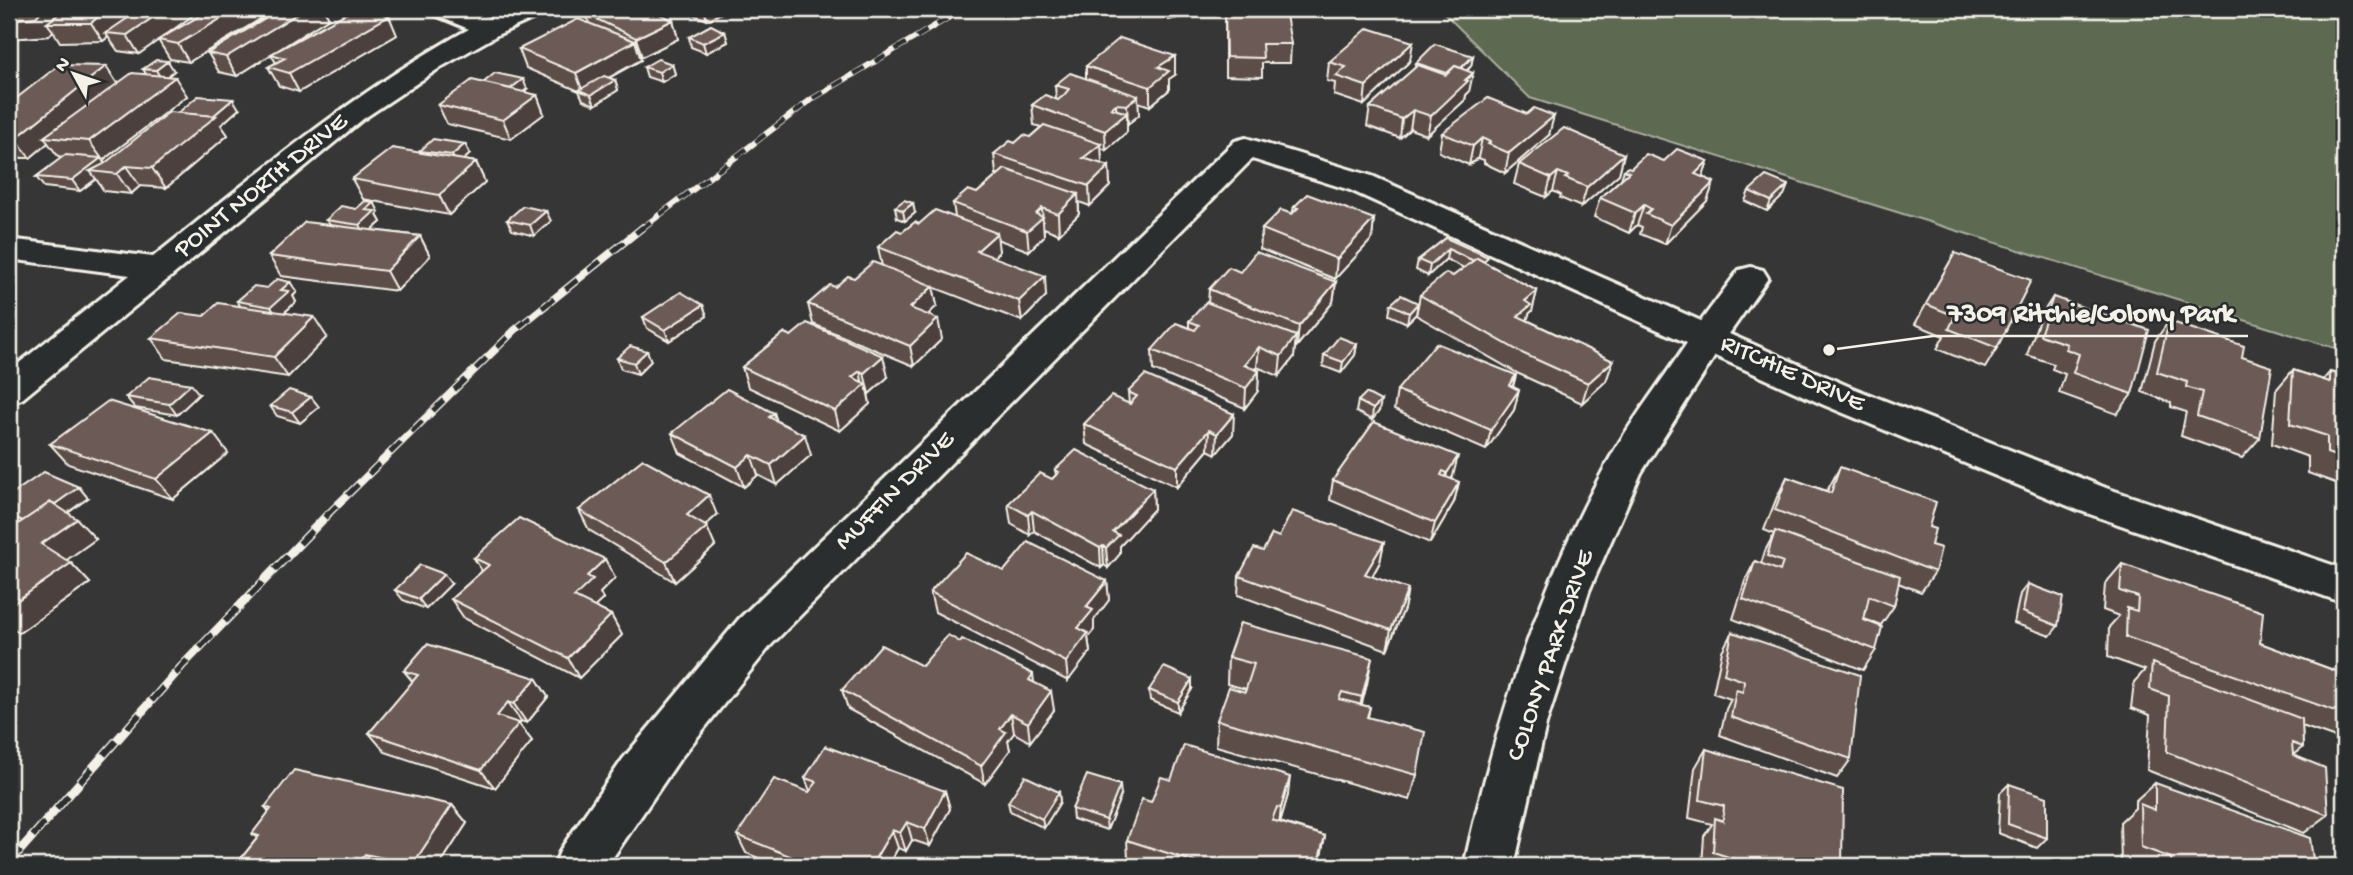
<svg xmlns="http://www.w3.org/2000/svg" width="2353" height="875" font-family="'Gochi Hand',sans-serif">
  <rect width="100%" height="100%" fill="#373636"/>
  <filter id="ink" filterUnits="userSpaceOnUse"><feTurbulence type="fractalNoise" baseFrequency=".0143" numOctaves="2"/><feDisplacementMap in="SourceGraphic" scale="14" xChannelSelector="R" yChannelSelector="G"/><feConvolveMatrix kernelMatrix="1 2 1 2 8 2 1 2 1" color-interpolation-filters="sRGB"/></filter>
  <g filter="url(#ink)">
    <path fill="#5d6951" stroke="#a8ad9c" stroke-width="2" d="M 1440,9 L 2344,9 L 2344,351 L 1530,98 Z"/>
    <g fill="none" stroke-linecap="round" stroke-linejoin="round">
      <defs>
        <g id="minor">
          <path d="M 431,9 L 466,9 L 490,18 L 511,9 L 545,9 L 541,15 L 499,34 L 441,67 L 363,119 L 22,399 L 9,403 L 9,371 L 130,275 L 9,259 L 9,239 L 153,257 C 256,175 354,92 469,29 L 435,15 Z"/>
          <path d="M 1246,138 L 1372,176 L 1701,321 L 1739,270 L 1751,267 L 1763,270 L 1768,278 L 1729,334 L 1850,387 L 2106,488 L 2344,569 L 2344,603 L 2078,510 L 1824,405 L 1715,356 L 1641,473 L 1589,591 L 1546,724 L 1514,866 L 1464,866 C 1494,729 1537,591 1605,467 C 1628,424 1660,384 1687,343 L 1350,190 L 1252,159 L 771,645 L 679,760 L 607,866 L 554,866 L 561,849 L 623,759 L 739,619 L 1235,141 Z"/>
        </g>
      </defs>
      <use href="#minor" stroke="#f4f1e8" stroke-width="6"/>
      <use href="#minor" fill="#2a2d2e" fill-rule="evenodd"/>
      <defs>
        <path id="rail-far2" d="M 641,229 L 812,99 L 963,9"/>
        <path id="rail-far1" d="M 326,516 L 515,330 L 643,227"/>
        <path id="rail" d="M 9,863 L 182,666 L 328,514"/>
      </defs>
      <use href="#rail-far2" stroke="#f4f1e8" stroke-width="6"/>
      <use href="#rail-far1" stroke="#f4f1e8" stroke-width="8"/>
      <use href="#rail" stroke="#f4f1e8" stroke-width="9"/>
      <use href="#rail-far2" stroke="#2a2d2e" stroke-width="4.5" stroke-dasharray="12" stroke-linecap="butt"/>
      <use href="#rail-far1" stroke="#2a2d2e" stroke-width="5" stroke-dasharray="15" stroke-linecap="butt"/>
      <use href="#rail" stroke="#2a2d2e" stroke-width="6" stroke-dasharray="18" stroke-linecap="butt"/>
    </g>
    <g fill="#5d4d4a" stroke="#f4f1e8" stroke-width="2">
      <path d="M 9,9 L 136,12 L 141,9 L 202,9 L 159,39 L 212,9 L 324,9 L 329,18 L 279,50 L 397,35 L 299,92 L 279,86 L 268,67 L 276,63 L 271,54 L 237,76 L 219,72 L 208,53 L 279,10 L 277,9 L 189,62 L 170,59 L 158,40 L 139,54 L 118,51 L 108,37 L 103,41 L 60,42 L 53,31 L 49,36 L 9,39 Z"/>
      <path d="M 597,9 L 662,9 L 664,13 L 661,15 L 673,20 L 678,39 L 642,57 L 640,56 L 641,60 L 609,78 L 615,80 L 618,90 L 595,105 L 583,100 L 579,91 L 526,68 L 519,49 L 589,23 L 586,14 Z"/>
      <path d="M 679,9 L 729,9 L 707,20 Z"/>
      <path d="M 1161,9 L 1183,9 L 1183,17 L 1168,20 L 1161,12 Z"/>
      <path d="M 1225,9 L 1291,44 L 1290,63 L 1262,63 L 1262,77 L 1225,76 Z"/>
      <path d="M 725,32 L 728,42 L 706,53 L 691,47 L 689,37 Z"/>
      <path d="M 1473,56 L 1471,66 L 1467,71 L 1469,92 L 1466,95 L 1465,100 L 1427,135 L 1410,129 L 1400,138 L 1367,126 L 1370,107 L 1415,68 L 1416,63 Z"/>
      <path d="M 1410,61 L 1364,105 L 1334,95 L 1335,83 L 1327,81 L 1329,62 Z"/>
      <path d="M 672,64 L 675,74 L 662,82 L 647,77 L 644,67 Z"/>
      <path d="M 106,66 L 117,83 L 146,74 L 143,69 L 174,71 L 168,76 L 187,96 L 103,160 L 105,163 L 178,113 L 239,109 L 221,125 L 228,135 L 166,188 L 140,186 L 131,194 L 104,191 L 96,179 L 80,191 L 44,187 L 36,177 L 63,157 L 58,156 L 48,143 L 30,158 L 9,158 L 9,104 Z"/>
      <path d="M 1086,66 L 1175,75 L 1169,79 L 1169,90 L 1150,106 L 1138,102 L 1139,115 L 1127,124 L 1127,132 L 1106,150 L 1101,148 L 1102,163 L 1101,164 L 1109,166 L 1110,186 L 1090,206 L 1079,202 L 1079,214 L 1059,234 L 1044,228 L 1044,236 L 1029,251 L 997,239 L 999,252 L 994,257 L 1046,296 L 1022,321 L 933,287 L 937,306 L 927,315 L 942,339 L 914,366 L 813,324 L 808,304 L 835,287 L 882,266 L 878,247 L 919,224 L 955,217 L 953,203 L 977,193 L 999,174 L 996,174 L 994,154 L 1015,143 L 1030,137 L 1041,127 L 1034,125 L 1032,105 L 1056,99 L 1055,85 L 1086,79 Z"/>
      <path d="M 483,83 L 527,89 L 523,92 L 537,95 L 544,114 L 511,139 L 447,124 L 438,105 Z"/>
      <path d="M 1442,133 L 1549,135 L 1505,173 L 1484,163 L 1484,160 L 1478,158 L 1469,165 L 1439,152 Z"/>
      <path d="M 465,144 L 470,154 L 463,160 L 476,162 L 485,182 L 449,215 L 363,199 L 352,179 L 421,153 L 420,151 Z"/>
      <path d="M 1624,154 L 1619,174 L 1581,207 L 1560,198 L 1561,195 L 1553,191 L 1546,197 L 1514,184 L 1519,164 Z"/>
      <path d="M 1664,161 L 1708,161 L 1703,177 L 1714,182 L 1707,201 L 1665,244 L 1640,234 L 1642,227 L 1637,225 L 1629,233 L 1594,217 L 1600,198 L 1621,179 L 1624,170 Z"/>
      <path d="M 1788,185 L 1784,195 L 1767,211 L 1745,201 L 1749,191 Z"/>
      <path d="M 895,207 L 915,213 L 905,221 L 897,218 Z"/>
      <path d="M 1294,207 L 1374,219 L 1372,239 L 1335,279 L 1260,249 L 1262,229 L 1292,214 Z"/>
      <path d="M 379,212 L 377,215 L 381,222 L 372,230 L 420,236 L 430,256 L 397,291 L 281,276 L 269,256 L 330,225 L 326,220 Z"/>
      <path d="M 507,220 L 551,221 L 534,236 L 512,230 Z"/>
      <path d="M 1446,238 L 1487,264 L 1537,291 L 1532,311 L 1529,314 L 1527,320 L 1613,361 L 1606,381 L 1582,403 L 1519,374 L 1416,315 L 1420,295 L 1453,276 L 1464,268 L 1446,259 L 1428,276 L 1416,270 L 1418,260 Z"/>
      <path d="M 1955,253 L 1997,348 L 1985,368 L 1937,349 L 1944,336 L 1915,324 Z"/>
      <path d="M 1240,272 L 1336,282 L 1333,302 L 1297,346 L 1295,345 L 1294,357 L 1279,376 L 1257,367 L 1256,369 L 1259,371 L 1258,391 L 1245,408 L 1153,370 L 1152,350 L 1189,328 L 1189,321 L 1208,303 L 1209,289 Z"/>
      <path d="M 290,282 L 297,292 L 293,296 L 296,302 L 284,313 L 327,337 L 288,377 L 166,359 L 151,338 L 204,316 L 241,307 L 237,301 L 267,288 Z"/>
      <path d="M 2053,297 L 2132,394 L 2117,414 L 2059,393 L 2065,374 L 2052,369 L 2054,364 L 2027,355 L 2040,317 Z"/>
      <path d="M 1418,303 L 1416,314 L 1407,323 L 1389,315 L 1391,304 Z"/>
      <path d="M 703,305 L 707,316 L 669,341 L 647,328 L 643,317 Z"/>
      <path d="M 2169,321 L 2242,357 L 2260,438 L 2242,458 L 2181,436 L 2186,412 L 2171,407 L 2171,403 L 2142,392 L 2155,341 Z"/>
      <path d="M 784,333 L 888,377 L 869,394 L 868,393 L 870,404 L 840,431 L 748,387 L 742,367 Z"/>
      <path d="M 1357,344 L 1355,355 L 1341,373 L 1323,366 L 1324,355 Z"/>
      <path d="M 647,351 L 651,361 L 638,374 L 621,369 L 617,358 Z"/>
      <path d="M 2293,370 L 2323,380 L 2330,372 L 2344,376 L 2344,486 L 2308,473 L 2308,457 L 2272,444 L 2276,390 Z"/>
      <path d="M 1516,375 L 1513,387 L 1519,390 L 1514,410 L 1486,450 L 1394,410 L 1397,390 Z"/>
      <path d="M 1128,392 L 1233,434 L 1216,454 L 1208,450 L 1177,487 L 1086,444 L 1084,424 L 1129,404 Z"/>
      <path d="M 199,394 L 177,415 L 135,408 L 126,397 Z"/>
      <path d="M 311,397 L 319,407 L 300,423 L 277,416 L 270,406 Z"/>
      <path d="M 1358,401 L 1379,411 L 1372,420 L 1356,412 Z"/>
      <path d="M 774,413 L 777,421 L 811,455 L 777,485 L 758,475 L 744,487 L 680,453 L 672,433 Z"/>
      <path d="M 1374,422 L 1453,476 L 1452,479 L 1459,482 L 1454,502 L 1430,543 L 1330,500 L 1333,480 Z"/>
      <path d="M 213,433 L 228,453 L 173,499 L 68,464 L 50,444 Z"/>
      <path d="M 1840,467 L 1929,527 L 1935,572 L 1921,592 L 1898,583 L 1894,606 L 1881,625 L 1864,619 L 1876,650 L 1863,670 L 1733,619 L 1745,581 L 1755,561 L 1761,564 L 1765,551 L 1774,534 L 1764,530 L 1777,497 L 1787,477 L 1827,491 Z"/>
      <path d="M 1055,470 L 1153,489 L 1154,509 L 1120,546 L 1120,554 L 1108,568 L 1104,565 L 1101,568 L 1034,531 L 1030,535 L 1011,524 L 1008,504 L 1052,479 L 1056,475 Z"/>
      <path d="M 9,496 L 88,498 L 68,513 L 96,539 L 66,560 L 71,563 L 90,583 L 19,633 L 9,626 L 9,521 L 15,526 L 18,524 L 9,520 Z"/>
      <path d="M 579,510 L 717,515 L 705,526 L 715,546 L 675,582 L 589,530 Z"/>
      <path d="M 1279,537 L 1384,542 L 1380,562 L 1372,577 L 1408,589 L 1404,609 L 1387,650 L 1238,595 L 1239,576 L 1263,551 Z"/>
      <path d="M 474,558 L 615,578 L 600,593 L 603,599 L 594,607 L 611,615 L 622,635 L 579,678 L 464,618 L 451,599 L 482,571 Z"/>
      <path d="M 2122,564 L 2260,643 L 2344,674 L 2344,741 L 2302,726 L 2303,747 L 2293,755 L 2328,815 L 2304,833 L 2147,770 L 2150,715 L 2131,708 L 2134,682 L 2145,670 L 2108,657 L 2109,627 L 2119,616 L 2103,610 L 2105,584 Z"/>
      <path d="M 1004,571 L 1107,581 L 1109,600 L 1094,620 L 1094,630 L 1088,637 L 1090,652 L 1068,681 L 935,612 L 930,592 Z"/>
      <path d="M 451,584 L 426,609 L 403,600 L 395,590 Z"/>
      <path d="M 2028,584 L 2058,626 L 2050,636 L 2014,623 L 2020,594 Z"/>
      <path d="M 1732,632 L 1851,759 L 1837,778 L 1720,735 L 1726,709 L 1731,699 L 1713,693 L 1722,651 Z"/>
      <path d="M 960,642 L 1033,674 L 1034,682 L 1054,710 L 1030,742 L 1014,733 L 1008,741 L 1010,750 L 985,784 L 848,709 L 842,690 L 922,666 Z"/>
      <path d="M 1228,657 L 1367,684 L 1361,705 L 1370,707 L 1368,717 L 1417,775 L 1410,800 L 1216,746 L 1217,720 L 1245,692 L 1246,689 L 1227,684 Z"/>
      <path d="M 404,671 L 536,678 L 548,697 L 527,723 L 521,721 L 519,724 L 532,741 L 495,788 L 385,752 L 369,733 L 413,682 Z"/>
      <path d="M 1192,689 L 1178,712 L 1150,700 L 1149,690 Z"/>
      <path d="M 1706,749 L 1842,866 L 1702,866 L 1704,836 L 1712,824 L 1689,818 L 1695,768 Z"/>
      <path d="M 805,778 L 945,791 L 950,809 L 930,846 L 912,840 L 906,851 L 898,848 L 888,866 L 779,866 L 746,853 L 737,835 L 809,792 L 810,791 Z"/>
      <path d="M 1171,780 L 1288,795 L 1280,822 L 1325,836 L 1319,866 L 1154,866 L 1128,858 L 1127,840 L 1151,802 Z"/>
      <path d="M 2155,783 L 2314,866 L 2125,866 L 2121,865 L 2120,822 L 2135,808 L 2135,801 Z"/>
      <path d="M 2009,784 L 2047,838 L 2037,848 L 1998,833 L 2000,793 Z"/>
      <path d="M 1059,792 L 1060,802 L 1044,828 L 1010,811 L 1008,802 Z"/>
      <path d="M 1121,795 L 1107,830 L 1073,819 L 1072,809 Z"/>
      <path d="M 452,805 L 467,823 L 439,866 L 235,866 L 257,838 L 252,834 L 269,812 L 265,807 Z"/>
    </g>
    <g fill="#4c3f3c" stroke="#f4f1e8" stroke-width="2">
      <path d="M 43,9 L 83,9 L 47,23 L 53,31 L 49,36 L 9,39 L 9,20 Z"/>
      <path d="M 107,9 L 140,9 L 112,33 L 106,33 L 108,37 L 103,41 L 91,23 Z"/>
      <path d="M 165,9 L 202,9 L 139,54 L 127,35 Z"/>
      <path d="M 237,9 L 277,9 L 189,62 L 178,44 Z"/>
      <path d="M 305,9 L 324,9 L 329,18 L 237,76 L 226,57 Z"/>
      <path d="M 650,9 L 662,9 L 664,13 L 652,19 L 648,10 Z"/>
      <path d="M 704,9 L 729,9 L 707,20 Z"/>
      <path d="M 1175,9 L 1183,9 L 1183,17 L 1168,20 L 1168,10 Z"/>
      <path d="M 389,16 L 397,35 L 299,92 L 289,73 Z"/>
      <path d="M 673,20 L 678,39 L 642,57 L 636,38 Z"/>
      <path d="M 725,32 L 728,42 L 706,53 L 703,43 Z"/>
      <path d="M 635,41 L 641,60 L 583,92 L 576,73 Z"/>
      <path d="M 1413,42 L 1410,61 L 1364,105 L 1366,86 Z"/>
      <path d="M 1175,56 L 1175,75 L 1169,79 L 1169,90 L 1150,106 L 1150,87 L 1158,67 Z"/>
      <path d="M 1473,56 L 1471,66 L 1452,85 L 1454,75 Z"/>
      <path d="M 168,61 L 174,71 L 162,80 L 156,70 Z"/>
      <path d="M 672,64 L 675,74 L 662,82 L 659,72 Z"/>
      <path d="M 106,66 L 118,85 L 44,137 L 48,143 L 30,158 L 15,139 Z"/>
      <path d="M 1473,73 L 1469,92 L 1466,95 L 1465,100 L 1427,135 L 1431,116 Z"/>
      <path d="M 175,77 L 187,96 L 103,160 L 89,141 Z"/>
      <path d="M 523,79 L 527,89 L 514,99 L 510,89 Z"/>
      <path d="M 615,80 L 618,90 L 595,105 L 591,95 Z"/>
      <path d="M 537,95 L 544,114 L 511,139 L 503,120 Z"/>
      <path d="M 1138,96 L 1139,115 L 1128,124 L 1127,105 Z"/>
      <path d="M 233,99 L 239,109 L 221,125 L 228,135 L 166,188 L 152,168 Z"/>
      <path d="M 1116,104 L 1117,121 L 1127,113 L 1127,132 L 1106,150 L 1105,131 L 1111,108 Z"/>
      <path d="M 1413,110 L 1410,129 L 1400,138 L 1402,119 Z"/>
      <path d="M 1554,116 L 1549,135 L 1505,173 L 1509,153 Z"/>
      <path d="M 1482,138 L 1478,158 L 1469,165 L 1473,146 Z"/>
      <path d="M 465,144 L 470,154 L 457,166 L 452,155 Z"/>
      <path d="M 1101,144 L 1102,163 L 1084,177 L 1083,158 Z"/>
      <path d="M 1624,154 L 1619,174 L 1581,207 L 1587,187 Z"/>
      <path d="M 101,158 L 108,169 L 90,171 L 96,179 L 80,191 L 72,180 Z"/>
      <path d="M 1708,161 L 1701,181 L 1695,174 Z"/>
      <path d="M 476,162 L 485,182 L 449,215 L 439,195 Z"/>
      <path d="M 126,166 L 140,186 L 131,194 L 117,174 Z"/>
      <path d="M 1109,166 L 1110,186 L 1090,206 L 1089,186 Z"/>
      <path d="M 1558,172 L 1553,191 L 1546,197 L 1551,178 Z"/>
      <path d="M 1714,182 L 1707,201 L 1665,244 L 1671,225 Z"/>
      <path d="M 1788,185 L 1784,195 L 1767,211 L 1771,201 Z"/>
      <path d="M 1078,194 L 1079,214 L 1059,234 L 1058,214 Z"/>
      <path d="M 374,202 L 379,212 L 377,215 L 381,222 L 366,235 L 360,225 L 365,210 Z"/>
      <path d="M 913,203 L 915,213 L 905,221 L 903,211 Z"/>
      <path d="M 1644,205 L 1637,225 L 1629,233 L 1635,213 Z"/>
      <path d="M 1042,208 L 1044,236 L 1029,251 L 1027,231 L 1036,214 Z"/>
      <path d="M 546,211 L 551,221 L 534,236 L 530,225 Z"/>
      <path d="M 1374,219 L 1372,239 L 1335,279 L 1337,259 Z"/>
      <path d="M 997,233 L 999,252 L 979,271 L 977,251 Z"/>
      <path d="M 420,236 L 430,256 L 397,291 L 386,271 Z"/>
      <path d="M 1448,249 L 1446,259 L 1428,276 L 1430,265 Z"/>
      <path d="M 1045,276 L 1046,296 L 1022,321 L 1019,301 Z"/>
      <path d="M 290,282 L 297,292 L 293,296 L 296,302 L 278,318 L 271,307 L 281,290 Z"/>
      <path d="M 1336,282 L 1333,302 L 1297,346 L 1299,326 Z"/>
      <path d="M 933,286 L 937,306 L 914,328 L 910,308 Z"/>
      <path d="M 1537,291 L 1532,311 L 1529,314 L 1526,325 L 1518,316 L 1525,301 Z"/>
      <path d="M 1418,303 L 1416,314 L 1407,323 L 1409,313 Z"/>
      <path d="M 703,305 L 707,316 L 669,341 L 665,330 Z"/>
      <path d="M 314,317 L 327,337 L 288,377 L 274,357 Z"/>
      <path d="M 938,319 L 942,339 L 914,366 L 910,346 Z"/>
      <path d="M 1296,336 L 1294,357 L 1279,376 L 1281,356 Z"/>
      <path d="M 1357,344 L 1355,355 L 1341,373 L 1343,362 Z"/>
      <path d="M 1259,347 L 1257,367 L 1243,385 L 1244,365 Z"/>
      <path d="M 647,351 L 651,361 L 638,374 L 634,363 Z"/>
      <path d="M 883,356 L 888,377 L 869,394 L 864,373 Z"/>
      <path d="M 1613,361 L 1606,381 L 1582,403 L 1588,383 Z"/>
      <path d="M 860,371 L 863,386 L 866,384 L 870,404 L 840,431 L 835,411 L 852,377 Z"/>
      <path d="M 1259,371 L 1258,391 L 1245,408 L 1246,388 Z"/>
      <path d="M 1516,375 L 1510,395 L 1509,385 Z"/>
      <path d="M 191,384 L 199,394 L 177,415 L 169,404 Z"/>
      <path d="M 1519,390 L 1514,410 L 1486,450 L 1491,430 Z"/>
      <path d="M 311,397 L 319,407 L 300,423 L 292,412 Z"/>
      <path d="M 1381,401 L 1379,411 L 1372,420 L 1373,409 Z"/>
      <path d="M 774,413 L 780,433 L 769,417 Z"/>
      <path d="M 1234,414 L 1233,434 L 1216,454 L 1217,434 Z"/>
      <path d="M 1209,430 L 1208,450 L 1177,487 L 1177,467 Z"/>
      <path d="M 213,433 L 228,453 L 173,499 L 156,479 Z"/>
      <path d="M 805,435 L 811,455 L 777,485 L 771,465 Z"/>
      <path d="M 751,455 L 758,475 L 744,487 L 737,467 Z"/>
      <path d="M 1458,456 L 1453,476 L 1443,493 L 1447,473 Z"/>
      <path d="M 1459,482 L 1454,502 L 1430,543 L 1435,523 Z"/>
      <path d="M 79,487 L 88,498 L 38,534 L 28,523 Z"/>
      <path d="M 1153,489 L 1154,509 L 1120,546 L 1120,554 L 1108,568 L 1106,548 L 1113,532 Z"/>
      <path d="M 709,495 L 717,515 L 695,535 L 687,515 Z"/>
      <path d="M 1032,511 L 1034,531 L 1030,535 L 1028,515 Z"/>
      <path d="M 77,519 L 96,539 L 61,564 L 41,544 Z"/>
      <path d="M 707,527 L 715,546 L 675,582 L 666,562 Z"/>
      <path d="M 1384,542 L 1380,562 L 1362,594 L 1365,574 Z"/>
      <path d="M 1103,546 L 1104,565 L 1101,568 L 1100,548 Z"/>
      <path d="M 605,559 L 615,578 L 600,593 L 603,599 L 585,616 L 574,597 L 587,576 Z"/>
      <path d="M 71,563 L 90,583 L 19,633 L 9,624 L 9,606 Z"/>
      <path d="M 444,574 L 451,584 L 426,609 L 419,599 Z"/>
      <path d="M 1107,581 L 1109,600 L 1094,620 L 1094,630 L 1088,637 L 1090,652 L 1068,681 L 1066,662 L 1078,628 L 1086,607 Z"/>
      <path d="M 1408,589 L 1404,609 L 1387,650 L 1391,630 Z"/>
      <path d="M 611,615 L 622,635 L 579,678 L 568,658 Z"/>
      <path d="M 1372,658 L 1367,684 L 1357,723 L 1362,697 Z"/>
      <path d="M 536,678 L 548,697 L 527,723 L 514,704 Z"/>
      <path d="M 1192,679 L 1192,689 L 1178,712 L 1178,702 Z"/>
      <path d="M 1051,691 L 1054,710 L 1030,742 L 1028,723 Z"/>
      <path d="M 508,702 L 521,721 L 519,724 L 532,741 L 495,788 L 481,770 L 497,716 Z"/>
      <path d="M 1011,714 L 1014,733 L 1008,741 L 1010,750 L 985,784 L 981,766 L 1000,729 Z"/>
      <path d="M 1290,777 L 1288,795 L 1279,826 L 1281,808 Z"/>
      <path d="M 1120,785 L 1121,795 L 1107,830 L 1106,820 Z"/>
      <path d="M 945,791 L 950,809 L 930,846 L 925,829 Z"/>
      <path d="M 1059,792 L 1060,802 L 1044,828 L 1042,819 Z"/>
      <path d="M 452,805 L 467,823 L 439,866 L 415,866 L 413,864 Z"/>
      <path d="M 907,822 L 912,840 L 906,851 L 900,833 Z"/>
      <path d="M 892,830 L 898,848 L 888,866 L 871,866 Z"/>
      <path d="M 1325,836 L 1319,866 L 1317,866 Z"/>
      <path d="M 365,854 L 378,866 L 356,866 Z"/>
    </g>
    <g fill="#6c5a56" stroke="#f4f1e8" stroke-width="2">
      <path d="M 9,9 L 43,9 L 36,17 L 9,20 Z"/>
      <path d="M 65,9 L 107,9 L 91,23 L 47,23 Z"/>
      <path d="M 141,9 L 165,9 L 127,35 L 106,33 Z"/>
      <path d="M 212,9 L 237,9 L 178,44 L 158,40 Z"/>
      <path d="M 282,9 L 305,9 L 226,57 L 208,53 Z"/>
      <path d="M 354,9 L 362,9 L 389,16 L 289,73 L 268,67 L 285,58 L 271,54 Z"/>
      <path d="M 597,9 L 648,9 L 673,20 L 636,38 L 586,14 Z"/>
      <path d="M 1225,9 L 1262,11 L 1262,9 L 1285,9 L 1291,44 L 1262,44 L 1263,58 L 1226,57 Z"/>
      <path d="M 578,19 L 635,41 L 576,73 L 519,49 Z"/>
      <path d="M 711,25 L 725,32 L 703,43 L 689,37 Z"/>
      <path d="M 1368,28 L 1413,42 L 1366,86 L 1336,76 L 1346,67 L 1329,62 Z"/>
      <path d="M 1120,38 L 1175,56 L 1158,67 L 1169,71 L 1150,87 L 1086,66 Z"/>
      <path d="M 1435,44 L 1473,56 L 1461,68 L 1455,66 L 1447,73 L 1416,63 Z"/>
      <path d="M 658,59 L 672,64 L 659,72 L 644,67 Z"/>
      <path d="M 156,60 L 168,61 L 156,70 L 143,69 Z"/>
      <path d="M 59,65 L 106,66 L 15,139 L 9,139 L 9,104 Z"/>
      <path d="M 1418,65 L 1446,75 L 1455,66 L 1473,73 L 1465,80 L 1468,81 L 1431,116 L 1413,110 L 1402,119 L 1370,107 Z"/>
      <path d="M 132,73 L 175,77 L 89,141 L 44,137 Z"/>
      <path d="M 495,73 L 523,79 L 510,89 L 483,83 Z"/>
      <path d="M 1070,73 L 1138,96 L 1127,105 L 1116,104 L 1111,108 L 1127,113 L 1105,131 L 1032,105 L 1045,95 L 1058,100 L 1064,95 L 1069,89 L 1055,85 Z"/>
      <path d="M 604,76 L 615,80 L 591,95 L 579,90 Z"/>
      <path d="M 472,80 L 537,95 L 503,120 L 438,105 Z"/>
      <path d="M 198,96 L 233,99 L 213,116 L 178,113 Z"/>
      <path d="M 1488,98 L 1527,114 L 1534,108 L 1554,116 L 1509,153 L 1488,144 L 1490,142 L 1482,138 L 1473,146 L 1442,133 Z"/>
      <path d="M 169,112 L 216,116 L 152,168 L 126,166 L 117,174 L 90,171 L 104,164 Z"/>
      <path d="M 1044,125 L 1101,144 L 1083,158 L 1109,166 L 1089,186 L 994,154 L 1010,141 L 1015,143 L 1024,135 L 1030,137 Z"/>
      <path d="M 1564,128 L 1624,154 L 1587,187 L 1565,178 L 1568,176 L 1558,172 L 1551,178 L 1519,164 Z"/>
      <path d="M 433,139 L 465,144 L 452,155 L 420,151 Z"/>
      <path d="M 392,148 L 476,162 L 439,195 L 352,179 Z"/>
      <path d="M 1677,149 L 1708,161 L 1695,174 L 1714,182 L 1671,225 L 1646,214 L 1651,209 L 1644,205 L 1635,213 L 1600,198 L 1629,172 L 1624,170 L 1628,167 L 1631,168 L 1646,154 L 1664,161 Z"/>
      <path d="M 65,155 L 101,158 L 72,180 L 36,177 Z"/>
      <path d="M 1005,169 L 1078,194 L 1058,214 L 1042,208 L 1036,214 L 1043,217 L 1027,231 L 953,203 L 968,190 L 977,193 Z"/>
      <path d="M 1766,176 L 1788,185 L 1771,201 L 1749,191 Z"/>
      <path d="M 1307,194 L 1374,219 L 1337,259 L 1262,229 L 1281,210 L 1292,214 L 1298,208 L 1294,207 Z"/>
      <path d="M 904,200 L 913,203 L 903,211 L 895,207 Z"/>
      <path d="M 365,201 L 374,202 L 365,210 L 375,211 L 360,225 L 326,220 L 341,206 L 356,209 Z"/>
      <path d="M 523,206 L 546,211 L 530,225 L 507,220 Z"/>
      <path d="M 935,210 L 997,233 L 977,251 L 1045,276 L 1019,301 L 878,247 L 897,230 L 902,232 L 915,222 L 919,224 Z"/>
      <path d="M 305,222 L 420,236 L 386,271 L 269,256 Z"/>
      <path d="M 1446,238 L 1488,257 L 1483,262 L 1477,258 L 1474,261 L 1448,249 L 1430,265 L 1418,260 Z"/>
      <path d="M 1256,252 L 1336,282 L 1299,326 L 1209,289 L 1229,267 L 1240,272 Z"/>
      <path d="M 1955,253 L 2031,280 L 1997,348 L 1949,329 L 1955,316 L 1926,304 Z"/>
      <path d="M 1477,258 L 1537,291 L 1525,301 L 1531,305 L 1518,316 L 1613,361 L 1588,383 L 1524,354 L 1420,295 L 1446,273 L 1453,276 Z"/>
      <path d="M 873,262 L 933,286 L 910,308 L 938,319 L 910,346 L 808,304 L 830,285 L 835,287 L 848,276 L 854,278 Z"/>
      <path d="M 277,279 L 290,282 L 281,290 L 289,291 L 271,307 L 237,301 L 254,286 L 267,288 Z"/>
      <path d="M 681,292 L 703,305 L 665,330 L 643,317 Z"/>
      <path d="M 1401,295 L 1418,303 L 1409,313 L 1391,304 Z"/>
      <path d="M 2053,297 L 2149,330 L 2132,394 L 2073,373 L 2079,354 L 2066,349 L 2067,344 L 2040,335 Z"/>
      <path d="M 1206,302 L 1296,336 L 1281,356 L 1259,347 L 1244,365 L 1259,371 L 1246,388 L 1152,350 L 1176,323 L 1195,330 L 1199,325 L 1189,321 Z"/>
      <path d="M 218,303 L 314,317 L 274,357 L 151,338 L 181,313 L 204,316 Z"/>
      <path d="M 2169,321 L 2244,346 L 2242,357 L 2272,367 L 2260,438 L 2197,416 L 2202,392 L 2186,387 L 2187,382 L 2157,372 Z"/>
      <path d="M 807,323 L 883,356 L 864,373 L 860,371 L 852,377 L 866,384 L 835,411 L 742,367 L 784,333 L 791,336 Z"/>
      <path d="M 1339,337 L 1357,344 L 1343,362 L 1324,355 Z"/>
      <path d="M 1436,343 L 1516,375 L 1509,385 L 1519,390 L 1491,430 L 1397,390 Z"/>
      <path d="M 630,346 L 647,351 L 634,363 L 617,358 Z"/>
      <path d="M 2293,370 L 2330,382 L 2330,372 L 2344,376 L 2344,459 L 2327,453 L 2327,436 L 2290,424 Z"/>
      <path d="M 1145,375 L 1234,414 L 1217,434 L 1209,430 L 1177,467 L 1084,424 L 1111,396 L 1130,404 L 1137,396 L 1128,392 Z"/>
      <path d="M 149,377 L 191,384 L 169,404 L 126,397 Z"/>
      <path d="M 727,389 L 774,413 L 769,417 L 805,435 L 771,465 L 751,455 L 737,467 L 672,433 Z"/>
      <path d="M 289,390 L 311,397 L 292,412 L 270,406 Z"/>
      <path d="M 1366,393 L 1381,401 L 1373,409 L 1358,401 Z"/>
      <path d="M 108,401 L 213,433 L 156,479 L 50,444 Z"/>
      <path d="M 1374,422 L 1458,456 L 1447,473 L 1443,471 L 1441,475 L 1459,482 L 1435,523 L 1333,480 Z"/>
      <path d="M 1076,450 L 1153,489 L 1113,532 L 1119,535 L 1106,548 L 1103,546 L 1100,548 L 1032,511 L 1028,515 L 1008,504 L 1040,473 L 1052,479 L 1059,472 L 1055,470 Z"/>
      <path d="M 643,459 L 709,495 L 687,515 L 707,527 L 666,562 L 579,510 Z"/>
      <path d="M 1840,467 L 1936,502 L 1929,527 L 1935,529 L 1931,545 L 1941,548 L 1935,572 L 1775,510 L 1787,477 L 1831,493 Z"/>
      <path d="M 44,472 L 79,487 L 55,504 L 51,502 L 23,521 L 9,515 L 9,496 Z"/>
      <path d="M 51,502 L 77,519 L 41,544 L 71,563 L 9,606 L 9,521 L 15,526 Z"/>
      <path d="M 1292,511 L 1384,542 L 1365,574 L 1408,589 L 1391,630 L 1239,576 L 1254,548 L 1263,551 L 1272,534 L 1279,537 Z"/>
      <path d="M 519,518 L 605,559 L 587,576 L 593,579 L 574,597 L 611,615 L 568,658 L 451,599 L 489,565 L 474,558 Z"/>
      <path d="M 1775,531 L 1900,576 L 1894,606 L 1869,596 L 1864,620 L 1882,627 L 1876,650 L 1743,599 L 1755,561 L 1780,571 L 1783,562 L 1767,556 Z"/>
      <path d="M 1028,542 L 1107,581 L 1086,607 L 1093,610 L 1078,628 L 1088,633 L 1066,662 L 930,592 L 966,553 L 1004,571 Z"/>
      <path d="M 2122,564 L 2263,612 L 2260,643 L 2344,674 L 2344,714 L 2126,637 L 2127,608 L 2137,611 L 2138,597 L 2120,591 Z"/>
      <path d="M 420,565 L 444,574 L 419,599 L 395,590 Z"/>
      <path d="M 2028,584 L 2063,597 L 2058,626 L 2023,612 Z"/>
      <path d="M 1240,623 L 1372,658 L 1362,697 L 1342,692 L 1339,699 L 1370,707 L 1367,717 L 1425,732 L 1417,775 L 1217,720 L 1229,687 L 1245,692 L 1254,664 L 1228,657 Z"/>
      <path d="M 1732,632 L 1860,675 L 1851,759 L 1731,717 L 1736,690 L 1743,692 L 1744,681 L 1724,674 Z"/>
      <path d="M 948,635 L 960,642 L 962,639 L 1033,674 L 1029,680 L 1051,691 L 1028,723 L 1011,714 L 1000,729 L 1006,732 L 981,766 L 842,690 L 881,645 L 922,666 Z"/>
      <path d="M 427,644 L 536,678 L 514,704 L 508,702 L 497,716 L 519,723 L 481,770 L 369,733 L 418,675 L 404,671 Z"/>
      <path d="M 2152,663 L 2302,719 L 2303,747 L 2292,743 L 2293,755 L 2325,768 L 2328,815 L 2167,752 L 2169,696 L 2150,689 Z"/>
      <path d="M 1164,667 L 1192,679 L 1178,702 L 1149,690 Z"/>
      <path d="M 1184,745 L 1290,777 L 1281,808 L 1277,807 L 1272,820 L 1325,836 L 1317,866 L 1208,866 L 1127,840 L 1142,799 L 1151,802 L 1161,777 L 1171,780 Z"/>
      <path d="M 825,746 L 945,791 L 925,829 L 907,822 L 900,833 L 892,830 L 871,866 L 815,866 L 737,835 L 774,779 L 809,792 L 817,782 L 805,778 Z"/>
      <path d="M 1706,749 L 1843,790 L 1842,866 L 1757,866 L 1713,852 L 1715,818 L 1723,821 L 1724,806 L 1700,800 Z"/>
      <path d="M 294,770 L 452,805 L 413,864 L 365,854 L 356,866 L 235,866 L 259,836 L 252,834 L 271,809 L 265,807 Z"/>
      <path d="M 1087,775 L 1120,785 L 1106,820 L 1072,809 Z"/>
      <path d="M 1025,776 L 1059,792 L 1042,819 L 1008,802 Z"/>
      <path d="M 2155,783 L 2310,838 L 2314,866 L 2172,866 L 2171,858 L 2141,847 L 2140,804 L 2155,810 Z"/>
      <path d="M 2009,784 L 2047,797 L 2047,838 L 2008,824 Z"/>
    </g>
  </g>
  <g text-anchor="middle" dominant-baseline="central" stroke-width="5" stroke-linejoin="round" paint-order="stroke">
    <g font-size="26" fill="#f4f1e8" stroke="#2a2d2e">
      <text transform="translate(262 187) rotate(-39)">POINT NORTH DRIVE</text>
      <text transform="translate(1792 375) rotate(24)">RITCHIE DRIVE</text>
      <text transform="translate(896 492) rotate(-45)">MUFFIN DRIVE</text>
      <text transform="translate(1552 656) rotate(-71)">COLONY PARK DRIVE</text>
    </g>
  </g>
  <path fill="none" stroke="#f4f1e8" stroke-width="2.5" d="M1829 350L1933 336H2248"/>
  <circle fill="#f4f1e8" stroke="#2a2d2e" stroke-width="2.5" cx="1829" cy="350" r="7"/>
  <g font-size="28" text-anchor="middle" font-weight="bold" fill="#f4f1e8" stroke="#2a2d2e" stroke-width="5" stroke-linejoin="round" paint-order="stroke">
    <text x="2091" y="321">7309 Ritchie/Colony Park</text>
  </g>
  <rect width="2353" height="875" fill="none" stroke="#2a2d2e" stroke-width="35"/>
  <rect x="18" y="18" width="2318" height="840" fill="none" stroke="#f4f1e8" stroke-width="2.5" filter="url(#ink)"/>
  <g transform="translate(74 74) rotate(310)" stroke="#2a2d2e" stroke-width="5" paint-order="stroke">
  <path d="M0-5L12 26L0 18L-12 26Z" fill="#f4f1e8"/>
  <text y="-10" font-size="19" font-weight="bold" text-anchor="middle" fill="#f4f1e8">N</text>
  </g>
</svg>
